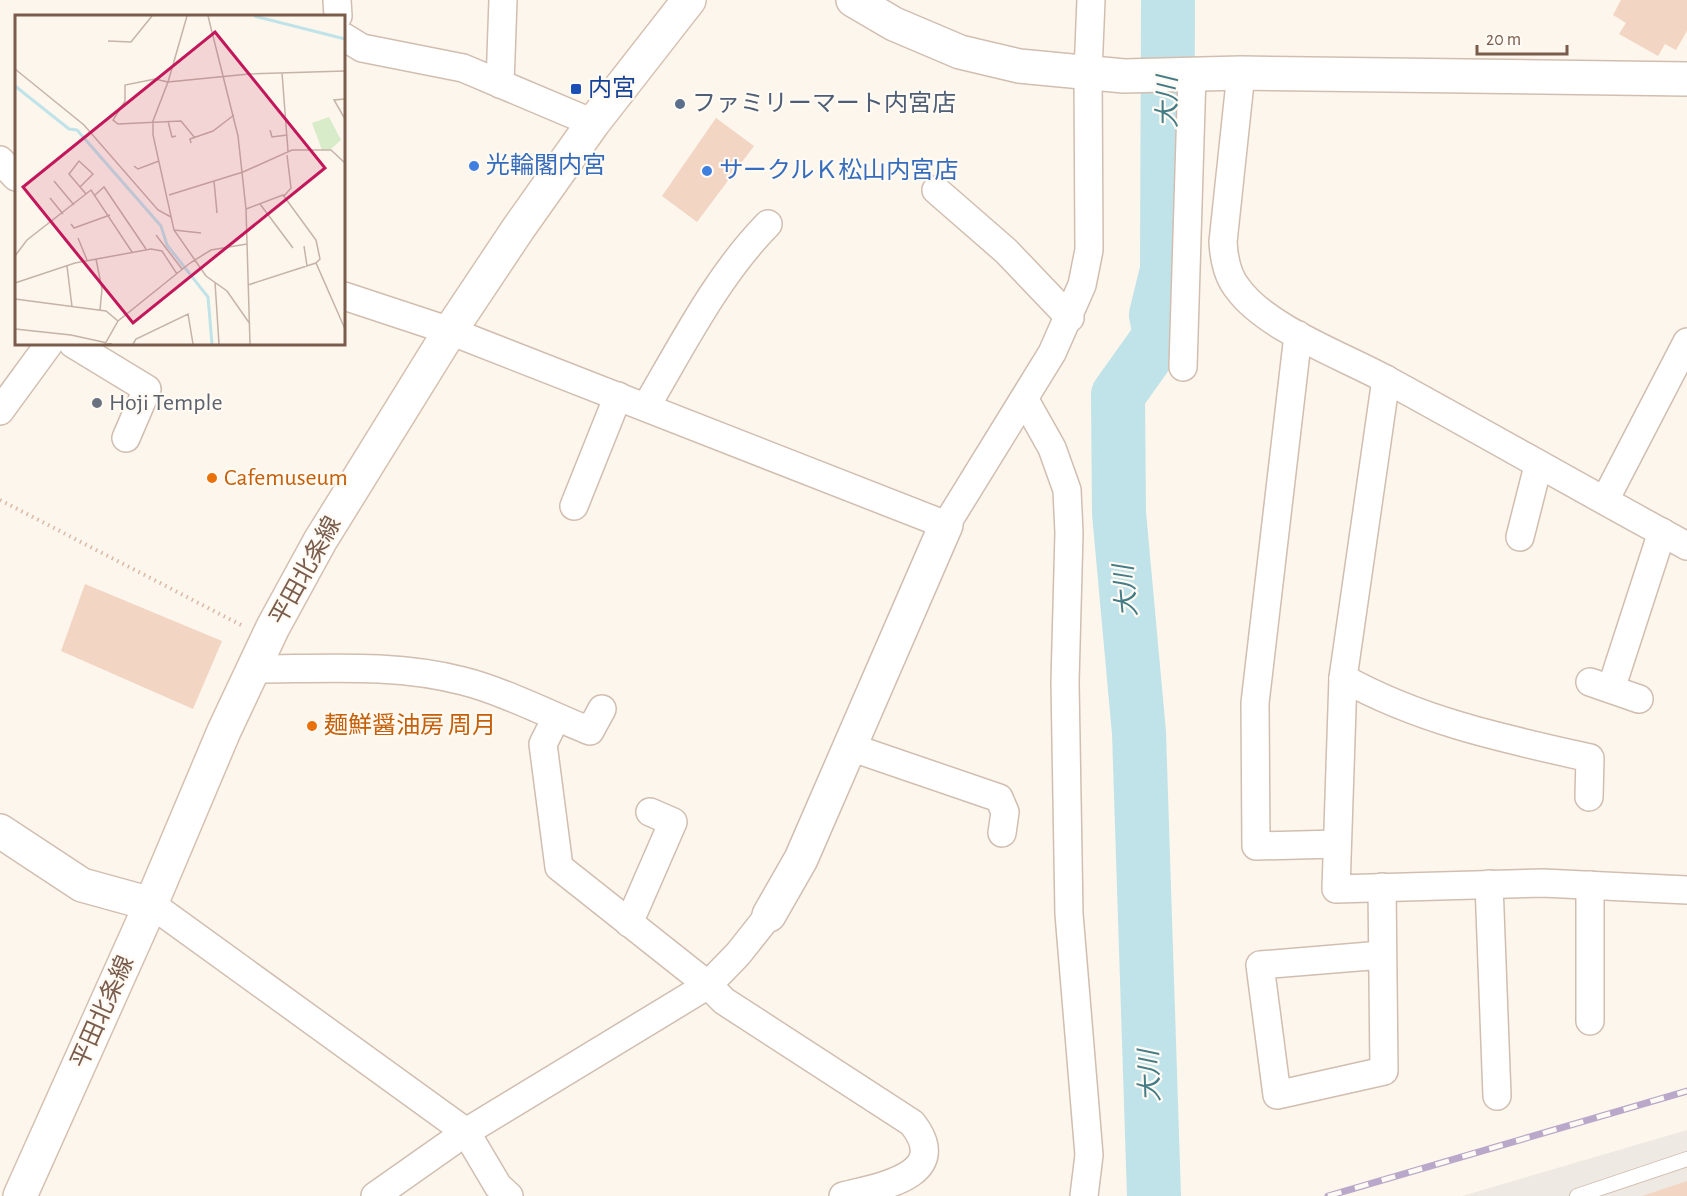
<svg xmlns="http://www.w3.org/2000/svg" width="1687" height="1196" font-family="'Alegreya Sans','Noto Sans JP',sans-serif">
  <rect width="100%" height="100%" fill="#fdf6ec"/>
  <path fill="#efe9e4" d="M 1687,1130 L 1687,1196 L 1462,1196 Z"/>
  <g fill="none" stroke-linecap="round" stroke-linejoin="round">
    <path stroke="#bfe3e8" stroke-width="54" d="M 1154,1196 L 1139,733 L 1119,513 L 1118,395 L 1160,336 L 1156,315 L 1167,270 L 1168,0"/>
  </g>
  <g fill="#f3d5c3">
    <path d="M 1621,0 L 1687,0 L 1687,31 L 1676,50 L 1665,44 L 1658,56 L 1619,34 L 1626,23 L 1613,15 Z"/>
    <path d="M 716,118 L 754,146 L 697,222 L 662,196 Z"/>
    <path d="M 85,584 L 222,641 L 193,709 L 61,651 Z"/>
    <path d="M 1687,1181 L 1687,1196 L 1642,1196 Z"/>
  </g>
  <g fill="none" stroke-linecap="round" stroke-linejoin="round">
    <defs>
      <path id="service" d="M 1577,1196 L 1687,1159"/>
      <g id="minor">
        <path d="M 337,0 L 338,16"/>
        <path d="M 344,37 L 362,48 L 463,68 L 593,123"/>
        <path d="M 1241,73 L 1223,242 C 1224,259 1227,276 1238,289 C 1267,329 1346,357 1389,381 C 1488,435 1587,492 1687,546"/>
        <path d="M 500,84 L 503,0"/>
        <path d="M 0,160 L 16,177"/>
        <path d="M 936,190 L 1006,251 L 1070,318"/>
        <path d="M 344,296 L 450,331 L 946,525 L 1052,353 L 1082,285 L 1089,250 L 1088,72 L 1091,0"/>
        <path d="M 1298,335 L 1255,703 L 1256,846 L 1337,844"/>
        <path d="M 73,344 L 147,389 L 126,438"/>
        <path d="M 1183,367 L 1192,74"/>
        <path d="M 1386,379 L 1343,678 L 1336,889 L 1543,883 L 1687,890"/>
        <path d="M 1025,400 L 1052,448 L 1067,490 L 1069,533 L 1065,682 L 1069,914 L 1089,1155 L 1084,1196"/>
        <path d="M 646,407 C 683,344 717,276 768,224"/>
        <path d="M 0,411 L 49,344"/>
        <path d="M 1605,500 L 1687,342"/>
        <path d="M 574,506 L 618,396"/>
        <path d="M 1520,537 L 1538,466"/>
        <path d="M 254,669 C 322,669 395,663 463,681 C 503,691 550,715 590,731 L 602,709"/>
        <path d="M 1343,678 C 1420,721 1505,739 1590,758 L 1589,797"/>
        <path d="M 1590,682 L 1639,699"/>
        <path d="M 1611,689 L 1662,532"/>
        <path d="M 556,718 L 543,744 L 559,867 L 708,985 L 724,1001 L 912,1123 C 954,1176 878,1187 843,1196"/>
        <path d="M 850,747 L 999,798 L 1005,812 L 1002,833"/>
        <path d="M 1489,884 L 1497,1096"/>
        <path d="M 1590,885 L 1590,1021"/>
        <path d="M 1382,887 L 1384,1071 L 1277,1095 L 1260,965 L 1382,955"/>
        <path d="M 151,904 L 466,1132 L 708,985 L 738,954 L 769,915"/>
        <path d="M 629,923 L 673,822 L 650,812"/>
        <path d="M 375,1196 L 466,1132 L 498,1186 L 509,1196"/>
      </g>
      <g id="tertiary">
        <path d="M 853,0 L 894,24 L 960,52 L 1019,66 L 1124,76 L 1241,73 L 1687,79"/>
        <path d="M 0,831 L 82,885 L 151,904"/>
        <path d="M 769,915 L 801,859 L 946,525"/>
      </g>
      <path id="secondary" d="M 20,1196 L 151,904 L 224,731 L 273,627 L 320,541 L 450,331 L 518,229 L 593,123 L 689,0"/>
    </defs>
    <use href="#service" stroke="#d1beb0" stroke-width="16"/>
    <use href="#minor" stroke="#d1beb0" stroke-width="30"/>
    <use href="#tertiary" stroke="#d1beb0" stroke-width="36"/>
    <use href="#secondary" stroke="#d6c0b0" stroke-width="36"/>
    <path stroke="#d9b8a5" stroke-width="4" stroke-dasharray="1.5 4.5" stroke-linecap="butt" d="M 0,500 L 241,625"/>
    <use href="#service" stroke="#fff" stroke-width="14"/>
    <use href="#minor" stroke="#fff" stroke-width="27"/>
    <use href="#tertiary" stroke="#fff" stroke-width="33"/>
    <use href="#secondary" stroke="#fff" stroke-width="33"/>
    <defs>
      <path id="rail" d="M 1328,1196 L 1687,1091"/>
    </defs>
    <use href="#rail" stroke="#b9a8c9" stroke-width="7"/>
    <use href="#rail" stroke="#fffaf3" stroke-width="4.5" stroke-dasharray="14" stroke-linecap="butt"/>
  </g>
  <rect fill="#1a4fb4" stroke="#fffaf3" stroke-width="2" x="570" y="83" width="12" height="12" rx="3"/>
  <circle fill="#5c6f8a" stroke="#fffaf3" stroke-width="2" cx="680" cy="104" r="6"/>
  <g fill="#3f7fe0" stroke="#fffaf3" stroke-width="2">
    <circle cx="474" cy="166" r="6"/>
    <circle cx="707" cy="171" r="6"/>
  </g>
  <circle fill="#6b7280" stroke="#fffaf3" stroke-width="2" cx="97" cy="403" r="6"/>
  <g fill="#e8710a" stroke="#fffaf3" stroke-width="2">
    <circle cx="212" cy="478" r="6"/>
    <circle cx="312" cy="726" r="6"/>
  </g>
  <g text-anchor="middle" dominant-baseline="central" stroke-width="4.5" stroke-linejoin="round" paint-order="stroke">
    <g font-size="24" fill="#164399" stroke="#fffaf3" text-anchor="start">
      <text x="588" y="89">内宮</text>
    </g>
    <g font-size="24" fill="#4e5e75" stroke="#fffaf3" text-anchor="start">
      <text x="692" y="104">ファミリーマート内宮店</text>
    </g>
    <g font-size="24" fill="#366cbe" stroke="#fffaf3" text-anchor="start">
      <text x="486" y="166">光輪閣内宮</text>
      <text x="719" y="171">サークルＫ松山内宮店</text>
    </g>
    <g font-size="24" fill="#5b616d" stroke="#fffaf3" text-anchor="start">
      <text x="109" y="403">Hoji Temple</text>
    </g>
    <g font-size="24" fill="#c56008" stroke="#fffaf3" text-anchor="start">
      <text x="224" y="478">Cafemuseum</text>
      <text x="324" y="726">麺鮮醤油房 周月</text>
    </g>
    <g font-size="24" fill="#7a5c4d" stroke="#fffaf3">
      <text transform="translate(306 571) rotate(-61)">平田北条線</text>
      <text transform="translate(103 1012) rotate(-66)">平田北条線</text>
    </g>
    <g font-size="26" font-style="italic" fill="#437c86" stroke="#fffaf3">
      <text transform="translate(1168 102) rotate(-90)">大川</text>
      <text transform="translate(1126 591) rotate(-95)">大川</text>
      <text transform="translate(1150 1076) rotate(-92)">大川</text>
    </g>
  </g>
  <g transform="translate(15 15)">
    <rect width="330" height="330" fill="#fdf6ec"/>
    <path d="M 314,102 L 326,125 L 316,134 L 307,135 L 297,108 Z" fill="#d8ecc9"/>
    <path fill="none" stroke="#bfe3e8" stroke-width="3" d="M 239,1 L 330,24M 0,71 L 54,114 L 62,115 L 146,211 L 152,230 L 193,282 L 197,329"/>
    <path fill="none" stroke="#c5b3a7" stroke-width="1.5" d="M 172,1 L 153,67 L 140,64 L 110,70 L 110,86 L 98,105 L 103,109 L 166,106 L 180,123M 193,1 L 223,121 L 231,194 L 235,329M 93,26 L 116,27 L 137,1M 0,54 L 69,110 L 143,195 L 156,202M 267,58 L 273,136M 330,84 L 319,85 L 330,104M 153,106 L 157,122 L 161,121M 255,115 L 257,122 L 272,120M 176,128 L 175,124 L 198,116 L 219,100M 119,151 L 123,154 L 144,146M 39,166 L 59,190M 199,166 L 202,198M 65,172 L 78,159 L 64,146 L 54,159 L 71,179M 80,180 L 89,172 L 131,234M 154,180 L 228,157 L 277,135 L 316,135 L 330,148M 269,181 L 276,173 L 272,140M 35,183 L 48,199M 245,189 L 278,233M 231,194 L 268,180 L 301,225 L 305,244 L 301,248M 56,209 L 59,213 L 95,200M 159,215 L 186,218M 141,220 L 167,254M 63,223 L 72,245M 289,231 L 292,251M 0,241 L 12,225 L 76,175 L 117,237M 81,244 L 87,274 L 85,295M 52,251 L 57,292M 200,267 L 204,329M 0,268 L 60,248 L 136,234 L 147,236 L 162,259M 233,270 L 301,248 L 330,314M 0,284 L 91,296 L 103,306M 235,309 L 212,276 L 191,261 L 159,215 L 138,120 L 138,106 L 153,67 L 234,59 L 330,56M 0,314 L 56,320 L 97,329M 90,329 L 103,306 L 175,248 L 196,235 L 232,229M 118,329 L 121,324 L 173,299 L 178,329"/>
    <path fill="#c2185b" fill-opacity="0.15" stroke="#c2185b" stroke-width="3" d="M 200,17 L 310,153 L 118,308 L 8,172 Z"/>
    <rect width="330" height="330" fill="none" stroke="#7a5c4d" stroke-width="3"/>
  </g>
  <path d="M1477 45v9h90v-9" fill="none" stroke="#7a5c4d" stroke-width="3"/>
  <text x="1486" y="45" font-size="18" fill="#7a5c4d" stroke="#fffaf3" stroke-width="4.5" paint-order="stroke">20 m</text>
</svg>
